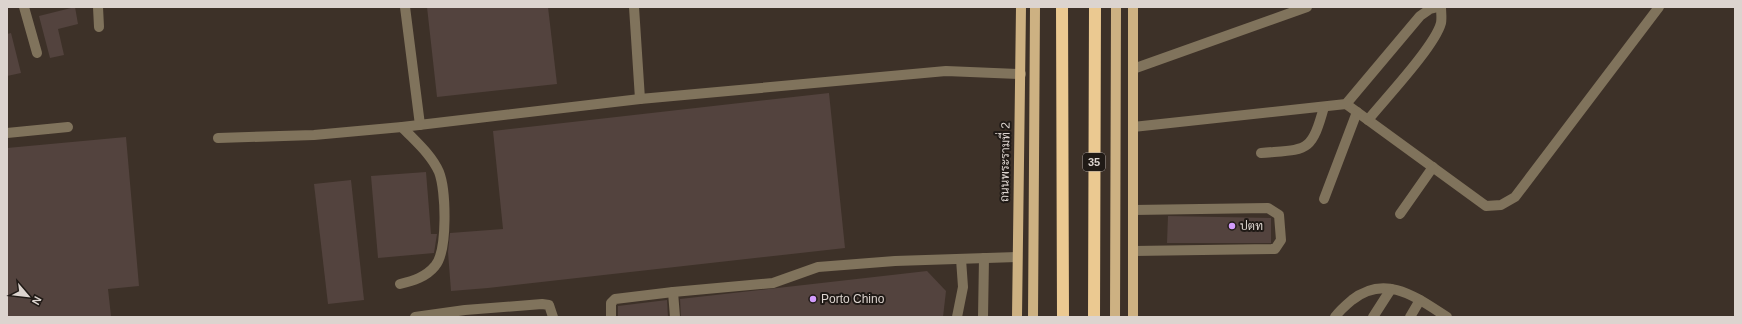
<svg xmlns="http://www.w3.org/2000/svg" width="1742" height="324" font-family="Arial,Sarabun,sans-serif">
  <rect width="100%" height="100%" fill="#3d3128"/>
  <g fill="#53433e">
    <path d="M 75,7 L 78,24 L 58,29 L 64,55 L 50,58 L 39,16 Z"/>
    <path d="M 427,7 L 548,7 L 557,84 L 437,97 Z"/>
    <path d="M 11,33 L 21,73 L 7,76 L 7,34 Z"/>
    <path d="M 829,93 L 845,248 L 488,288 L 451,291 L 448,252 L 450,233 L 503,229 L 493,131 Z"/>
    <path d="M 126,137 L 139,286 L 108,289 L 111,316 L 7,317 L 7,148 Z"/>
    <path d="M 426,172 L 431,234 L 437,234 L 434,253 L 378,258 L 371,176 Z"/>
    <path d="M 351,180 L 364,300 L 328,304 L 314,184 Z"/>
    <path d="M 1168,216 L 1271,218 L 1271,243 L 1167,243 Z"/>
    <path d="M 927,271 L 946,291 L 943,317 L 681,317 L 680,299 Z"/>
    <path d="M 667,300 L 668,317 L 618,317 L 618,306 Z"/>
  </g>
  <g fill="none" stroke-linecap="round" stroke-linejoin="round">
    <g stroke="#80735c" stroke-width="10">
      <path d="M 24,7 L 37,53"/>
      <path d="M 98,7 L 99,27"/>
      <path d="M 405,7 L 420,125"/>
      <path d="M 634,7 L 640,99"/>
      <path d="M 1133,69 L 1307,7"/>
      <path d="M 1346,104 L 1486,206 L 1501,205 L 1515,197 L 1659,7"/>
      <path d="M 1368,120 C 1385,99 1435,46 1441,23 C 1442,18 1441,12 1441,7"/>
      <path d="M 1133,127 L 1346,104 L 1420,16 L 1430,9 L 1438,7"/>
      <path d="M 7,133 L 68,127"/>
      <path d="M 218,138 L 314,135 L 402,127 L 640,99 L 946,71 L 1021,74"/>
      <path d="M 1261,153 C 1307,149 1311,154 1324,107"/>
      <path d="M 1324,199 L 1357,112"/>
      <path d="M 1400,214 L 1433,167"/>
      <path d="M 1133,251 L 1275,249 L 1281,240 L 1279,215 L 1268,208 L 1133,210"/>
      <path d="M 400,284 C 413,281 426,277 435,266 C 448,251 446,190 439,172 C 431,154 415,141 402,127"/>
      <path d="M 673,292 L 675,317"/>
      <path d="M 415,317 L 465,310 L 542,304 L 549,305 L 553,317"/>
      <path d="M 611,317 L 611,303 L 615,299 L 673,292 L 773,283 L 818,267 L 895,261 L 1017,257"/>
      <path d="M 957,317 L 963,287 L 961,259"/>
      <path d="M 983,317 L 984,258"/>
      <path d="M 1335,317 C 1340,310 1346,305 1352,300 C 1386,273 1417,298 1447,317"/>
      <path d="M 1373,317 L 1391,289"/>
      <path d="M 1410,317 L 1420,300"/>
    </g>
    <g stroke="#cdb182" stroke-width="10">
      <path d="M 1133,7 L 1133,317"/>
      <path d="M 1017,317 L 1021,7"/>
      <path d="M 1033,317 L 1035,7"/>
      <path d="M 1115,317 L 1116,7"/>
    </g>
    <g stroke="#ebc991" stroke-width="12">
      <path d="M 1062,7 L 1063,317"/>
      <path d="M 1094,317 L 1095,7"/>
    </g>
  </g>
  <g fill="#d39cfc" stroke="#201a16" stroke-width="1.5">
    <circle cx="1232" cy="226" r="4"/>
    <circle cx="813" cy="299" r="4"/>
  </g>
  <g text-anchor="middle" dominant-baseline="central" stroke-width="4" stroke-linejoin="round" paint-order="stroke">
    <rect fill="#201a16" stroke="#a49c98" stroke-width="1" x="1083" y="153" width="22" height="18" rx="3"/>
    <g font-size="11" font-weight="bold" fill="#dcd4cf">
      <text x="1094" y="162">35</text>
    </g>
    <g font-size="12" fill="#dcd4cf" stroke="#201a16">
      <text transform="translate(1005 162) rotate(-89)">ถนนพระรามที่ 2</text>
    </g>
    <g font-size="12" fill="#dcd4cf" stroke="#201a16" text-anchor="start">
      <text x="1240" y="226">ปตท</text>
      <text x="821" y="299">Porto Chino</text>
    </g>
  </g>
  <rect width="1742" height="324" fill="none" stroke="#dcd4cf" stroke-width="16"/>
  <g transform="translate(28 296) rotate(118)" stroke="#201a16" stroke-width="3" paint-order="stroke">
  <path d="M0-3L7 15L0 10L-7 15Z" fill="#dcd4cf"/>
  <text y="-6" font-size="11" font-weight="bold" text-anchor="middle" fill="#dcd4cf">N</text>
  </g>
</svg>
